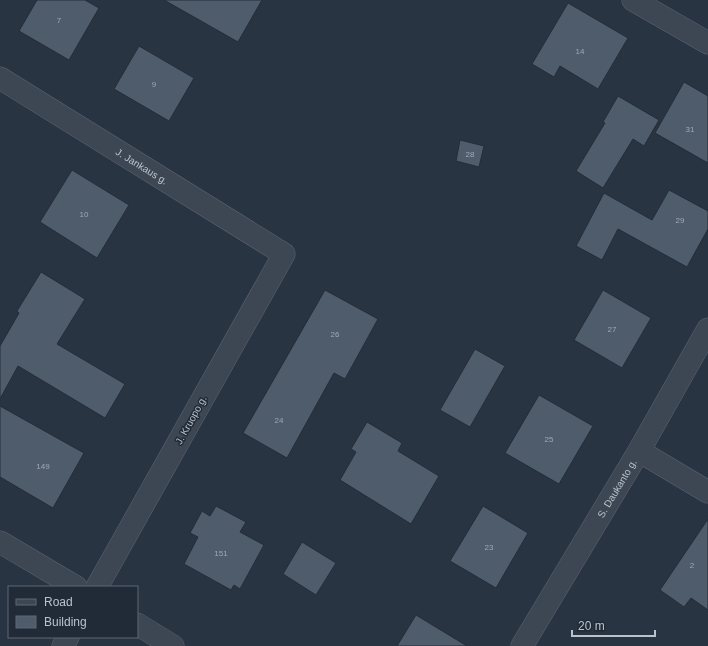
<svg xmlns="http://www.w3.org/2000/svg" width="708" height="646" font-family="Arial,sans-serif">
  <rect width="100%" height="100%" fill="#293443"/>
  <g fill="#4f5c6b" stroke="#232d3a">
    <path d="M 37,0 L 85,0 L 99,8 L 69,60 L 19,31 Z"/>
    <path d="M 164,0 L 262,0 L 238,42 Z"/>
    <path d="M 568,3 L 628,38 L 598,89 L 560,66 L 554,77 L 532,64 Z"/>
    <path d="M 139,46 L 194,78 L 169,121 L 114,89 Z"/>
    <path d="M 684,82 L 708,96 L 708,163 L 655,133 Z"/>
    <path d="M 618,96 L 659,120 L 644,146 L 633,139 L 603,188 L 576,171 L 605,123 L 603,122 Z"/>
    <path d="M 460,140 L 484,146 L 479,167 L 456,161 Z"/>
    <path d="M 72,170 L 129,205 L 97,258 L 40,222 Z"/>
    <path d="M 669,190 L 708,211 L 708,229 L 687,267 L 618,229 L 602,260 L 576,246 L 604,193 L 652,220 Z"/>
    <path d="M 41,272 L 85,299 L 57,344 L 125,384 L 105,418 L 18,366 L 0,399 L 0,346 L 19,313 L 17,311 Z"/>
    <path d="M 325,290 L 378,319 L 345,379 L 334,373 L 287,458 L 243,433 Z"/>
    <path d="M 603,290 L 651,318 L 622,368 L 574,340 Z"/>
    <path d="M 475,349 L 505,366 L 470,427 L 440,410 Z"/>
    <path d="M 539,395 L 593,426 L 559,484 L 505,453 Z"/>
    <path d="M 0,406 L 84,453 L 53,508 L 0,477 Z"/>
    <path d="M 367,422 L 402,443 L 398,451 L 439,476 L 411,524 L 340,480 L 356,452 L 351,449 Z"/>
    <path d="M 216,506 L 246,522 L 240,532 L 264,545 L 240,589 L 234,585 L 231,590 L 184,564 L 198,537 L 190,533 L 202,511 L 210,516 Z"/>
    <path d="M 483,506 L 528,533 L 496,588 L 450,561 Z"/>
    <path d="M 708,519 L 708,610 L 691,598 L 684,607 L 660,590 Z"/>
    <path d="M 302,542 L 336,563 L 316,595 L 283,574 Z"/>
    <path d="M 416,615 L 467,646 L 397,646 Z"/>
  </g>
  <g fill="none" stroke-linecap="round" stroke-linejoin="round">
    <defs>
      <g id="street">
        <path d="M 633,0 L 708,43"/>
        <path id="s1" d="M 0,78 L 284,254 L 97,587"/>
        <path d="M 639,451 L 708,492"/>
        <path d="M 0,542 L 76,587"/>
        <path d="M 137,624 L 173,646"/>
        <path d="M 63,646 L 68,637"/>
        <path id="s2" d="M 522,646 L 639,451 L 708,329"/>
      </g>
    </defs>
    <use href="#street" stroke="#5b6470" stroke-width="23"/>
    <use href="#street" stroke="#3d4653" stroke-width="22"/>
  </g>
  <g text-anchor="middle" dominant-baseline="central" stroke-width="3" stroke-linejoin="round" paint-order="stroke">
    <g font-size="8" fill="#9fa8b4">
      <text x="59" y="20">7</text>
      <text x="580" y="51">14</text>
      <text x="154" y="84">9</text>
      <text x="690" y="129">31</text>
      <text x="470" y="154">28</text>
      <text x="84" y="214">10</text>
      <text x="680" y="220">29</text>
      <text x="612" y="329">27</text>
      <text x="335" y="334">26</text>
      <text x="279" y="420">24</text>
      <text x="549" y="439">25</text>
      <text x="43" y="466">149</text>
      <text x="489" y="547">23</text>
      <text x="221" y="553">151</text>
      <text x="692" y="565">2</text>
    </g>
    <g font-size="10" fill="#bac2cc" stroke="#212b38">
      <text stroke="none"><textPath href="#s1" startOffset="167">J. Jankaus g.</textPath></text>
      <text transform="translate(191 420) rotate(-61)">J. Kruopo g.</text>
      <text stroke="none"><textPath href="#s2" startOffset="184">S. Daukanto g.</textPath></text>
    </g>
  </g>
  <rect x="8" y="586" width="130" height="52" fill="#212b38" stroke="#5e6773"/>
  <rect x="16" y="599" width="20" height="6" fill="#3d4653" stroke="#5e6773"/>
  <text x="44" y="606" font-size="12" fill="#bac2cc">Road</text>
  <rect x="16" y="616" width="20" height="12" fill="#4f5c6b" stroke="#5e6773"/>
  <text x="44" y="626" font-size="12" fill="#bac2cc">Building</text>
  <path d="M572 630v6h83v-6" fill="none" stroke="#bac2cc" stroke-width="2"/>
  <text x="578" y="630" font-size="12" fill="#bac2cc" stroke="#212b38" stroke-width="3" paint-order="stroke">20 m</text>
</svg>
